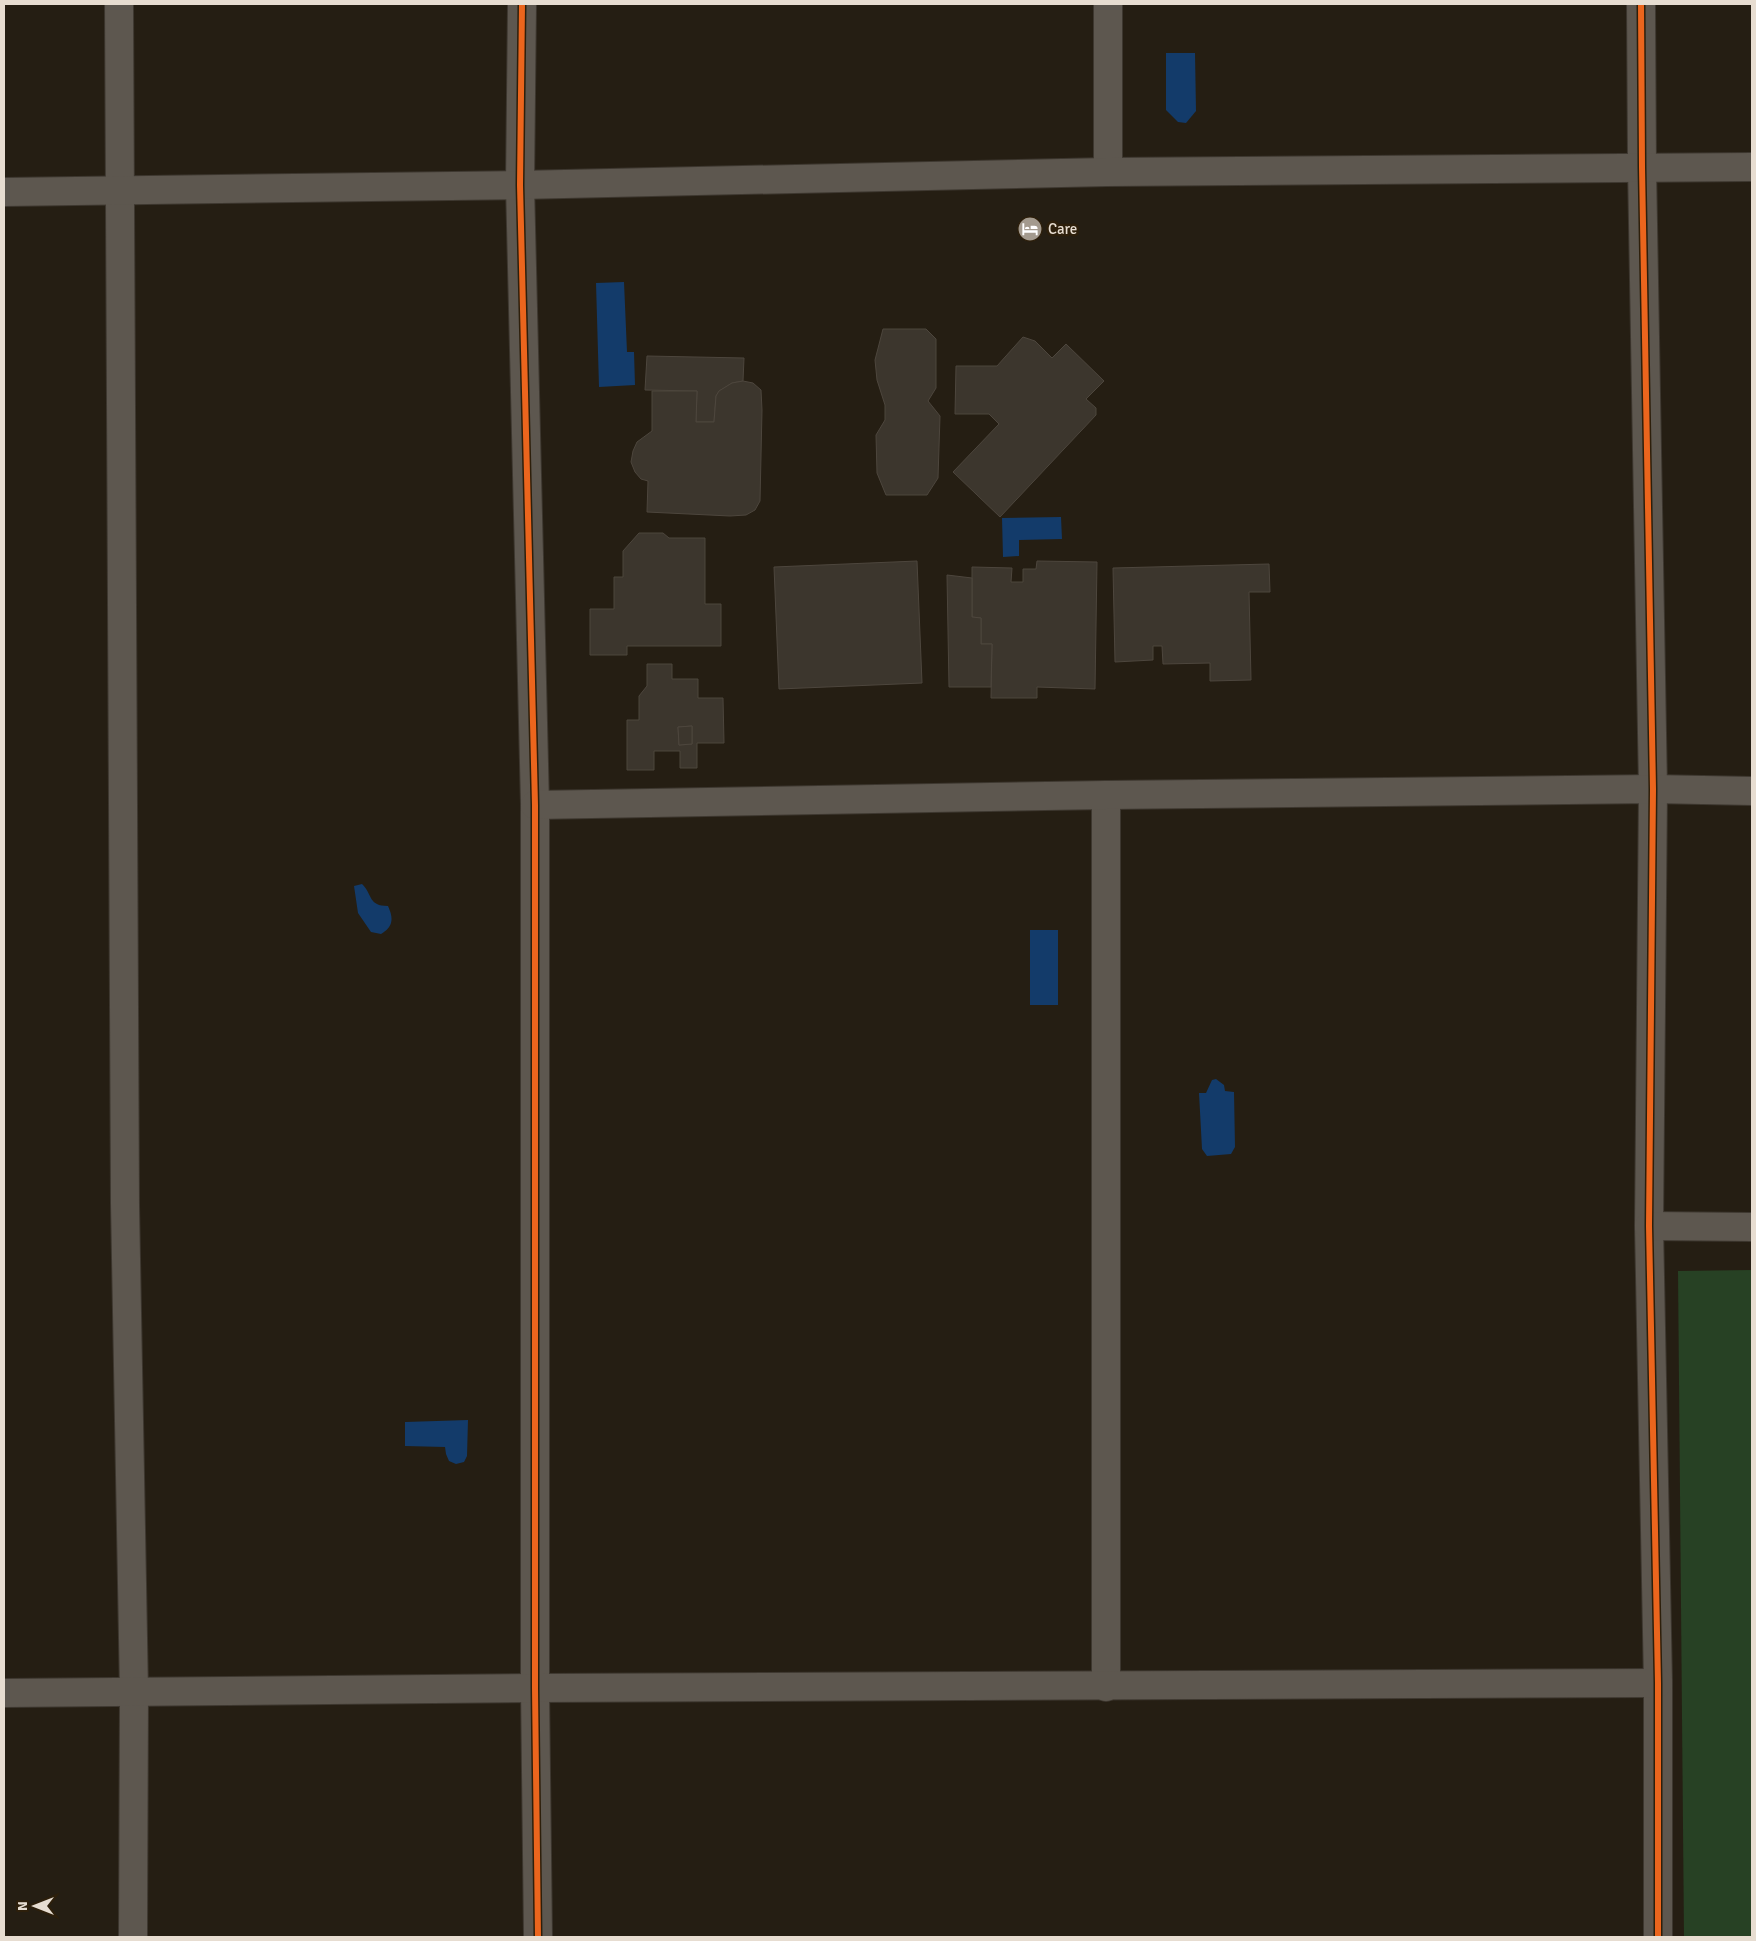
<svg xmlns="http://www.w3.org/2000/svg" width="1756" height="1941" font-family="Signika,sans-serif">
  <rect width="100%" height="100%" fill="#251e13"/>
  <path fill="#274124" d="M 1752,1270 L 1752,1937 L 1684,1937 L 1678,1271 Z"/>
  <g fill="#133b6a">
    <path d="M 1166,53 L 1195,53 L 1196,111 L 1186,123 L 1178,122 L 1166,110 Z"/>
    <path d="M 624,282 L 627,352 L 634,352 L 635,385 L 599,387 L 596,283 Z"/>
    <path d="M 1061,517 L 1062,539 L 1019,540 L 1019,556 L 1003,557 L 1002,518 Z"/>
    <path d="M 362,884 C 373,895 368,906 388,906 C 394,919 393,927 381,934 L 371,932 L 358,913 L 354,886 Z"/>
    <rect x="1030" y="930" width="28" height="75"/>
    <path d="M 1216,1079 L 1224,1085 L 1225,1091 L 1234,1092 L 1235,1147 L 1231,1154 L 1207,1156 L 1202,1149 L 1199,1093 L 1206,1093 L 1212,1080 Z"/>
    <path d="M 468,1420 L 467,1456 L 464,1462 L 456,1464 L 449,1461 L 446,1454 L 445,1447 L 405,1446 L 405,1422 Z"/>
  </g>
  <g fill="#3c362d" stroke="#4d463d" fill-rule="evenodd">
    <path d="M 883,329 L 926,329 L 936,339 L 936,388 L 928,401 L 940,416 L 938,478 L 927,495 L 886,495 L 877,473 L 876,435 L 885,420 L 885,405 L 877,380 L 875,360 Z"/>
    <path d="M 1023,337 L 1035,341 L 1052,358 L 1066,344 L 1104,381 L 1086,399 L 1096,408 L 1096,415 L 1000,517 L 953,472 L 999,424 L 989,414 L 955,414 L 956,366 L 997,366 Z"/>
    <path d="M 647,356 L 744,358 L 743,381 L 732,383 L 719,391 L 716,396 L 714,422 L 696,422 L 697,391 L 645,390 Z"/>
    <path d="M 743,381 L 753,383 L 761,390 L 762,410 L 760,501 L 755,510 L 746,515 L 730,516 L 647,512 L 648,481 L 641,479 L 635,472 L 631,462 L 633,451 L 637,442 L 652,431 L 652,391 L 697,391 L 696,422 L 714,422 L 716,396 L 719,391 L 732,383 Z"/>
    <path d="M 639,533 L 663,533 L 669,538 L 705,538 L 705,604 L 721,604 L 721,646 L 627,646 L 627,655 L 590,655 L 590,609 L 614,609 L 614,577 L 623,577 L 623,551 Z"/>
    <path d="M 917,561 L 922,683 L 779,689 L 774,567 Z"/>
    <path d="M 1037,561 L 1097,562 L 1095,689 L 1037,687 L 1037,698 L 991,698 L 992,644 L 981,644 L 981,618 L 972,617 L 972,567 L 1012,568 L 1011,582 L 1023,582 L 1023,569 L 1036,569 Z"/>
    <path d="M 1269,564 L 1270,592 L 1249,592 L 1251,680 L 1210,681 L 1210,663 L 1163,664 L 1162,646 L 1153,646 L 1153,660 L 1115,662 L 1113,568 Z"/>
    <path d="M 947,575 L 972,578 L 972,617 L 981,618 L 981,644 L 992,644 L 991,687 L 949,687 Z"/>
    <path d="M 647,664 L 672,664 L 672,679 L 698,679 L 698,698 L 723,698 L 724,743 L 697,743 L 697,768 L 680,768 L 680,751 L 654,751 L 654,770 L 627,770 L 627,720 L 639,720 L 639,696 L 647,686 ZM 692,726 L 692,744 L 679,745 L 678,727 Z"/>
    <path d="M 692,726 L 692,744 L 679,745 L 678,727 Z"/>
  </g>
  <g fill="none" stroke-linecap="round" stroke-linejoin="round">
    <defs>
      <g id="minor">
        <path d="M 119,4 L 125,1204 L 134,1692 L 133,1937"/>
        <path d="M 522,4 L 520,185 L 535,805 L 535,1688 L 538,1937"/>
        <path d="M 1641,4 L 1642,167 L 1653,789 L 1649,1226 L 1658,1683 L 1658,1937"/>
        <path d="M 1108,172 L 1108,4"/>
        <path d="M 4,192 L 520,185 L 1108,172 L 1752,167"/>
        <path d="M 1106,795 L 1106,1687"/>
        <path d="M 535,805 L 1106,795 L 1653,789 L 1752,791"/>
        <path d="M 1649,1226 L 1752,1227"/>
        <path d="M 4,1693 L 535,1688 L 1658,1683"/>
      </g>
    </defs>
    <use href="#minor" stroke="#3d372f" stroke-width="30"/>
    <use href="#minor" stroke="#5d574f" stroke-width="28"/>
    <defs>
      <g id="cycleway">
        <path d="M 522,4 L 520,185 L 535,805 L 535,1688 L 538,1937"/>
        <path d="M 1641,4 L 1642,167 L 1653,789 L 1649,1226 L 1658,1683 L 1658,1937"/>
      </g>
    </defs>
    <use href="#cycleway" stroke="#2d1f0b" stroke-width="9"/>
    <use href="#cycleway" stroke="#eb651d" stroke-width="6"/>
  </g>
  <defs>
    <symbol id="hotel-disc" viewBox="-11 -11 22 22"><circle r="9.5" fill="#a39a8e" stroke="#2d1f0b"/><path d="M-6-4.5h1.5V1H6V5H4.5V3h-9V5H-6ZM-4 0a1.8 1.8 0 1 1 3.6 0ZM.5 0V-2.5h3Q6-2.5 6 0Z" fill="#fff"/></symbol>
  </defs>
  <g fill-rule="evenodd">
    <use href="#hotel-disc" x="1016" y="215" width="28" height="28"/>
  </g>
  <g text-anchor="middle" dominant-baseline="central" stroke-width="5" stroke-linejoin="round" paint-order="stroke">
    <g font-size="15" fill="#e7ddd1" stroke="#2d1f0b" text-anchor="start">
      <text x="1048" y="229">Care</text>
    </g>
  </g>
  <rect width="1756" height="1941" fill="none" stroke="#e7ddd1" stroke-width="10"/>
  <g transform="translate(35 1906) rotate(270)" stroke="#2d1f0b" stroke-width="4" paint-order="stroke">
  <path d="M0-4L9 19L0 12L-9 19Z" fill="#e7ddd1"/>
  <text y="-8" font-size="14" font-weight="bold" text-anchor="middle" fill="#e7ddd1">N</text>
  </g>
</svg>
